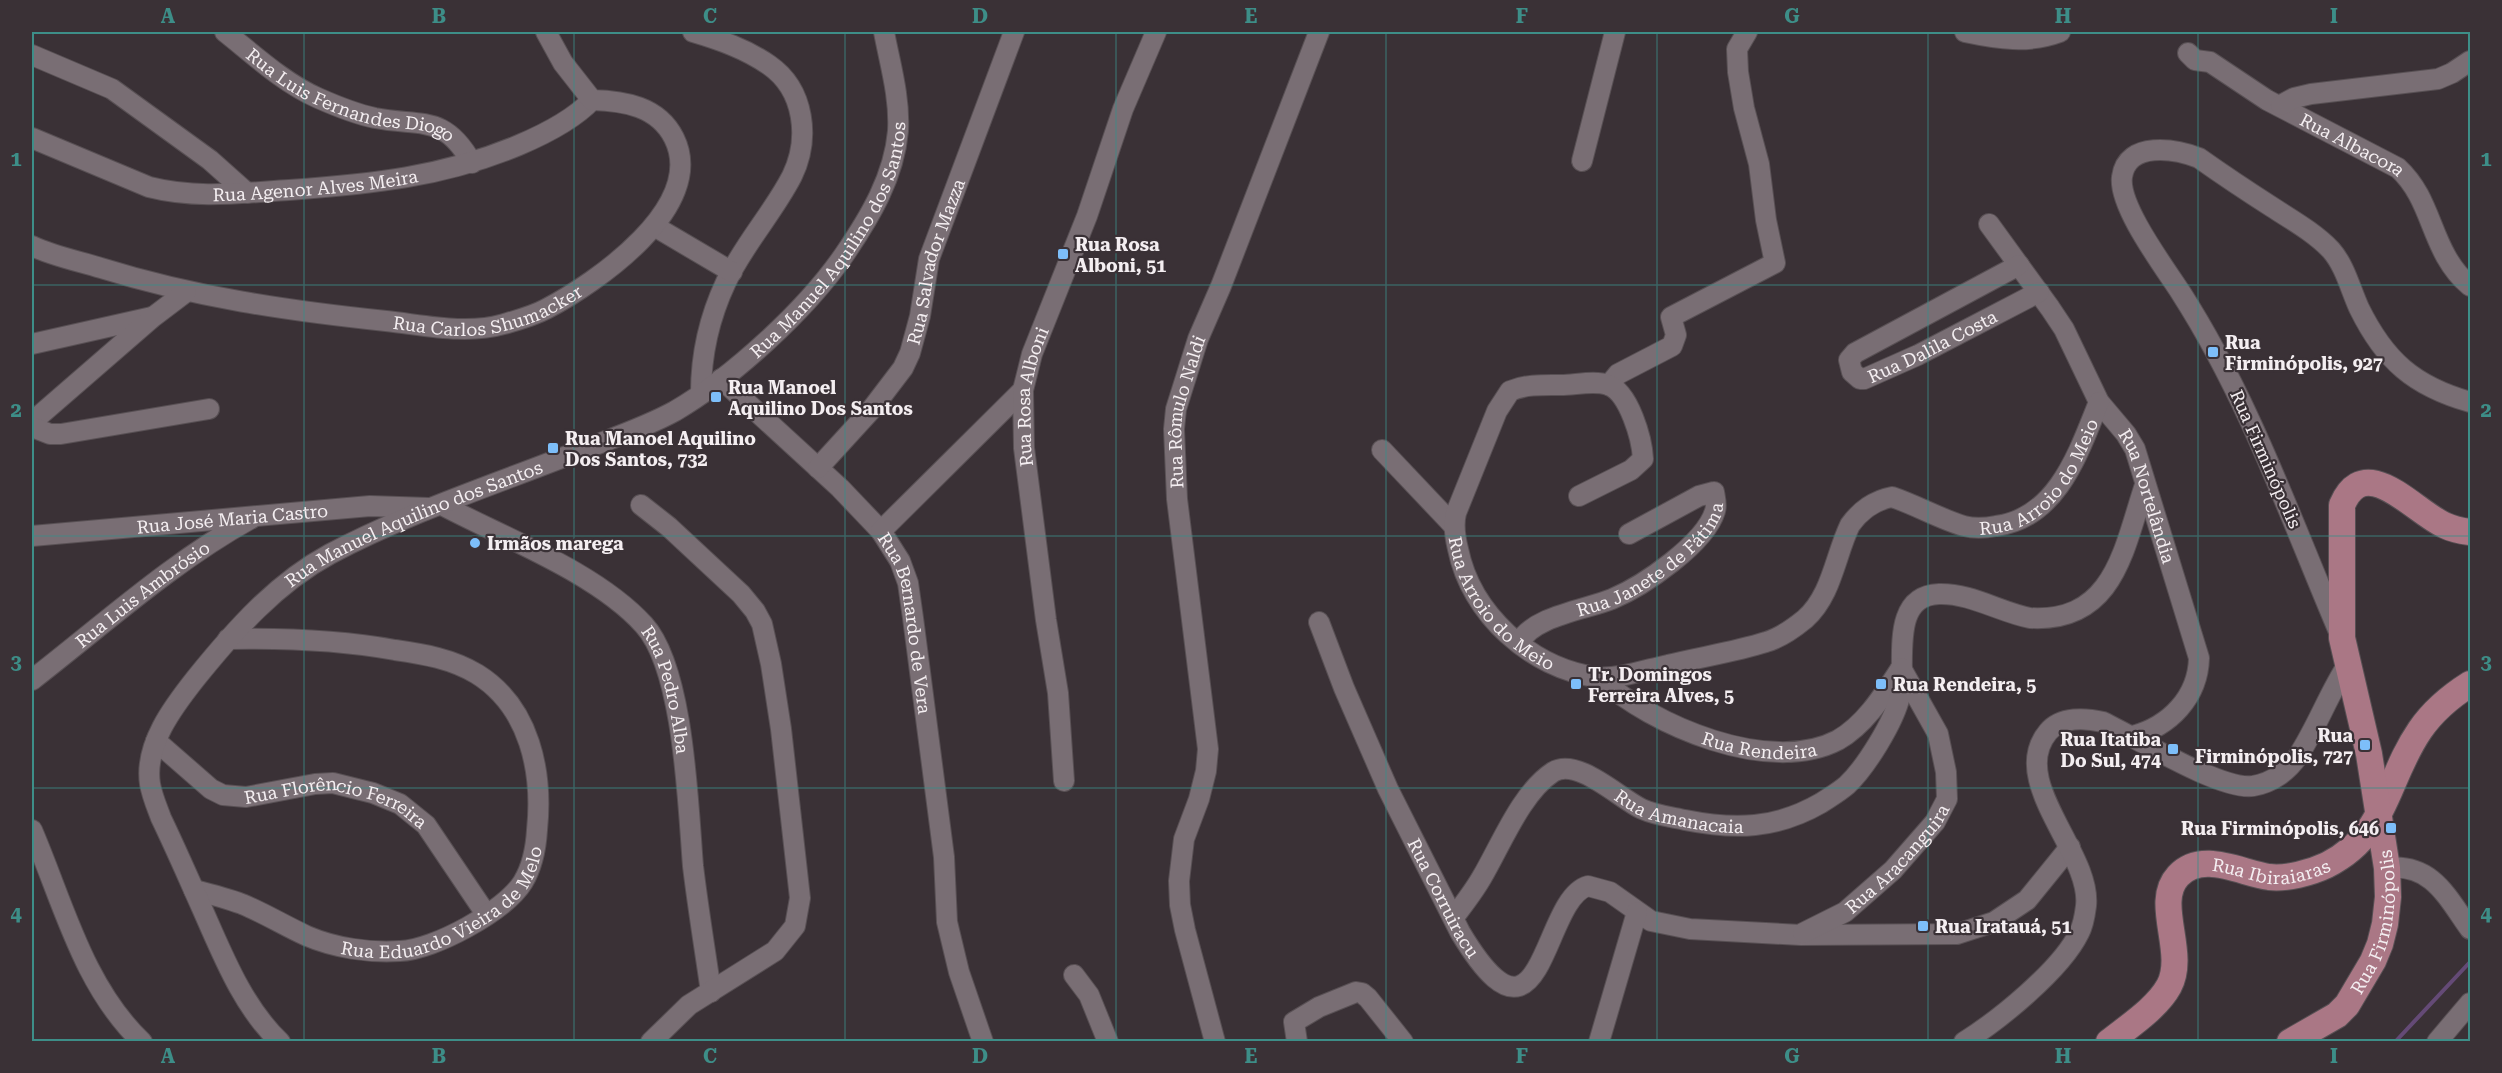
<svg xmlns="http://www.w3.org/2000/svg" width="2502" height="1073" font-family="'Roboto Serif',serif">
  <rect width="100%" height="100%" fill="#3a3136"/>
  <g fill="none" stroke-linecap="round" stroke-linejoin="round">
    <path stroke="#644a76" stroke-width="4" d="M 2395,1042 L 2470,962"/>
    <defs>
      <g id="minor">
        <path id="s1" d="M 225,32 C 254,55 284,83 318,98 C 336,106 356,114 375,118 C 423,127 444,114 472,163"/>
        <path d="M 693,32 C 720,40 746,49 769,65 C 805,90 810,139 792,176 C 773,213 744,244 726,282 C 710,316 701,355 701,393"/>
        <path d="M 1965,32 C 1998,39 2028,44 2060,32"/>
        <path id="s2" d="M 2188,53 L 2195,60 L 2210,62 L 2267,100 L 2398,168 C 2435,202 2429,251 2470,286"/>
        <path d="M 32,55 L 112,89 L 210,160 L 247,193"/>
        <path d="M 2281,105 L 2294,98 L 2311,94 L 2438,79 L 2452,73 L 2470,61"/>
        <path id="s3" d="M 32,138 L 149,187 C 196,199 241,193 289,190 C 371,184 443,177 519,145 C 545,134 573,120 592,100"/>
        <path d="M 1582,161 L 1615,32"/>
        <path id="s4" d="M 1989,224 L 2050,308 L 2064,329 L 2099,402 L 2126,434 L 2135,449 L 2199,658 C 2198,697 2170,726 2133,736"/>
        <path d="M 654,226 L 732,272"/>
        <path id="s5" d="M 32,246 C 53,256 78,261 101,268 C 194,297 289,311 386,321 C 424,325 466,335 504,324 C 518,320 533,316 546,309 C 596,283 708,206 674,138 C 658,106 624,101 592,100 L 563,63 L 546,32"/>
        <path id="s6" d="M 2019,265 L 1855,353 L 1849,360 L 1852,372 L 1860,379 L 1864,379 L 1918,355 L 2039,292"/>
        <path d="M 32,344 L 152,317"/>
        <path id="s7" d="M 721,379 L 840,488 L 881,531 L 900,561 L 908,583 L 913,618 L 944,857 L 947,922 L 959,972 L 983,1042"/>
        <path d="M 1609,385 L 1618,374 L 1672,346 L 1676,335 L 1671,317 L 1775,263 L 1766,220 L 1759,164 L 1744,108 L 1738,72 L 1737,49 L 1747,32"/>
        <path d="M 32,422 L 153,317 L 186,292"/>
        <path d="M 32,427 L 50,434 L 61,434 L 209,409"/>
        <path d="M 1382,450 L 1454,526"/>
        <path id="s8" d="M 818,468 L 871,410 L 903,368 L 910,353 L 920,316 L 929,259 L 1014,32"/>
        <path id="s9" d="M 1579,496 L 1631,470 L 1643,459 C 1642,439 1629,392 1608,385 C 1595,380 1575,385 1561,385 C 1545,385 1526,384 1510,391 L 1497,411 L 1456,513 C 1453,525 1455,537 1458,549 C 1471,614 1531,668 1596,677 C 1616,680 1648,669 1668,665 C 1700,657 1735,652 1766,642 C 1780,638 1794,628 1805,619 C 1832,595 1835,556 1850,525 C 1860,511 1875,500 1892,497 C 1916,505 1940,519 1964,526 C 1975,529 1986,528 1996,526 C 2058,518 2079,451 2099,402"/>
        <path id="s10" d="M 442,505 C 504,538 596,572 644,625 C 684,669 688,805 693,866 C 698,908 705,950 711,992"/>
        <path d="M 641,505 L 669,527 L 741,594 L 755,611 L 762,624 L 771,664 L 781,729 L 800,898 L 795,926 L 775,951 L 689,1005 L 651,1042"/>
        <path d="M 881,531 L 1023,390"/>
        <path id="s11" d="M 32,536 L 370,506 L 429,508"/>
        <path id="s12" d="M 1319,622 L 1344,688 L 1388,789 L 1460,932 C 1544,1073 1541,899 1588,886 L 1610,892 L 1651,921 L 1690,929 L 1801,935 L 1957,934 L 1994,922 L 2027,900 L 2070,847"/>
        <path d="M 2339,632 C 2290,517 2249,399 2181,293 C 2165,268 2118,206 2122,177 C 2127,140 2176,149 2199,158 C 2223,175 2247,191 2272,207 C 2292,220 2315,233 2331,250 C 2345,266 2350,288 2359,308 C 2385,361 2414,386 2470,402"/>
        <path id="s13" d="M 1519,643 C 1533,616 1585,610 1612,599 C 1643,586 1705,544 1715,511 C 1717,505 1715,498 1714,492 L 1699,496 L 1629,534"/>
        <path id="s14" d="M 1600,678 C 1651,725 1770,776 1838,740 C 1866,724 1884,694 1901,668"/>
        <path id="s15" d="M 32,680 C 103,625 172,562 252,518"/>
        <path id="s16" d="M 156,741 L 211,789 L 223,795 L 246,797 L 315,784 L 333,783 L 373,793 L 400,804 L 426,825 L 486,914"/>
        <path id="s17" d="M 1064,781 L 1058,693 L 1046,620 L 1024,448 L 1023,390 L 1032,354 L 1087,216 L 1123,109 L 1156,32"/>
        <path d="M 32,830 C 63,902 83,986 142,1042"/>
        <path d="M 2387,868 C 2432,863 2447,897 2470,929"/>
        <path id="s18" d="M 194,890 C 210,894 226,898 242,904 C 264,913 285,926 307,936 C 335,948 369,953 400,951 C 434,950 505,911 523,882 C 532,867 536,847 537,830 C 543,772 530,707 477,674 C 452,659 424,654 395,650 C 340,640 284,638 228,639"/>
        <path id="s19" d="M 1454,917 C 1464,904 1474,891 1482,877 C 1501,845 1521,793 1553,772 C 1578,757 1620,799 1642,809 C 1655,815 1671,817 1685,820 C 1735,830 1776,829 1821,803 C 1830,797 1839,792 1847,785 C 1866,767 1894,722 1900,696 C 1907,665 1888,596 1939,594 C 1970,593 2000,612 2030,618 C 2115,623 2124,547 2145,485"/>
        <path id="s20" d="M 1803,933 L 1845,912 L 1893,870 L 1935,822 L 1947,799 L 1946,772 L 1938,734 L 1901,668"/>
        <path d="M 1074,975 L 1089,995 L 1108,1042"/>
        <path id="s21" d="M 280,1042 C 242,1006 222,953 201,906 C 188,877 175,847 161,818 C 157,807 152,796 150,784 C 144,745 173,707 196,678 C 234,631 276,583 330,554 C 409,512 499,483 582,450 C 613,438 646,427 675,411 C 733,377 806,310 844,255 C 870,217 894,177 898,131 C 900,97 890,64 884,32"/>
        <path id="s22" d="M 1215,1042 L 1185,930 L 1180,905 L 1179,881 L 1184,839 L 1199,799 L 1206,771 L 1208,749 L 1177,499 L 1174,429 L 1176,409 L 1198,339 L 1221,286 L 1319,32"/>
        <path d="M 1297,1042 L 1294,1022 L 1319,1007 L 1356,992 L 1362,993 L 1368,998 L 1403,1042"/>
        <path d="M 1599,1042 L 1637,912"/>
        <path d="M 1964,1042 C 1999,1020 2061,970 2079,933 C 2083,926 2085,914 2086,906 C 2092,853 2007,781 2048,732 C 2061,716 2086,718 2103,722 C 2135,737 2221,791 2253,786 C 2272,783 2288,771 2298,756 C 2317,727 2329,693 2348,664"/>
        <path d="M 2437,1042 L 2470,1003"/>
      </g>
      <g id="major">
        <path id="s23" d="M 2109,1042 C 2129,1026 2157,1008 2169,986 C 2187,952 2153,903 2178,876 C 2202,850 2241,873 2269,877 C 2287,879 2310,873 2327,865 C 2388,834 2385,781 2420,730 C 2433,711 2451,696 2470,684"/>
        <path id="s24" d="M 2290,1042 L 2337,1015 L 2347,1005 L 2373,961 L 2380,944 L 2385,924 L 2388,897 L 2387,868 L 2369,754 L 2342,638 L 2342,505 C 2365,451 2412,510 2444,525 C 2452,529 2462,531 2470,532"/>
      </g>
    </defs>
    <use href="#minor" stroke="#585054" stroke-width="22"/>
    <use href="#major" stroke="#585054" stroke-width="28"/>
    <use href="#minor" stroke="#796e74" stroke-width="20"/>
    <use href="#major" stroke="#aa7785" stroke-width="26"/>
  </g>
  <path fill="none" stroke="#3d8e88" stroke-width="1.5" stroke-opacity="0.55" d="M 304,32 L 304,1042M 574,32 L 574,1042M 845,32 L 845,1042M 1116,32 L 1116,1042M 1386,32 L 1386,1042M 1657,32 L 1657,1042M 1928,32 L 1928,1042M 2198,32 L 2198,1042M 32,285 L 2470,285M 32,536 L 2470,536M 32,788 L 2470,788"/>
  <g fill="#7dbef9" stroke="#3a3136" stroke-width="2">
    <rect x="1057" y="248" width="12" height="12" rx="3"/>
    <rect x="2207" y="346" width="12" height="12" rx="3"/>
    <rect x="710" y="391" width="12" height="12" rx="3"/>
    <rect x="547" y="442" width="12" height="12" rx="3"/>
    <circle cx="475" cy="543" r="6"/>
    <rect x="1570" y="678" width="12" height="12" rx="3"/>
    <rect x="1875" y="678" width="12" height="12" rx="3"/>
    <rect x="2359" y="739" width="12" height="12" rx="3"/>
    <rect x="2167" y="743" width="12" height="12" rx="3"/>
    <rect x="2385" y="822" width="12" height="12" rx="3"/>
    <rect x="1917" y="920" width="12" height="12" rx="3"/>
  </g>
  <g text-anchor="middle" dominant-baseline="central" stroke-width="4.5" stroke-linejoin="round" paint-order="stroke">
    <g font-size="18" fill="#f4eef1" stroke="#3a3136">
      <text stroke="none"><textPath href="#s1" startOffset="144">Rua Luis Fernandes Diogo</textPath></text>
      <text stroke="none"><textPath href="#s2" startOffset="190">Rua Albacora</textPath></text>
      <text stroke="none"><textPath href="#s3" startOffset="294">Rua Agenor Alves Meira</textPath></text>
      <text stroke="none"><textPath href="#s21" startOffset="1204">Rua Manuel Aquilino dos Santos</textPath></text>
      <text stroke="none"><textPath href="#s8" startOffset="243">Rua Salvador Mazza</textPath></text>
      <text stroke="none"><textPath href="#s5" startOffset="468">Rua Carlos Shumacker</textPath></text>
      <text stroke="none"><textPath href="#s6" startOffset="298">Rua Dalila Costa</textPath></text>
      <text stroke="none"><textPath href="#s17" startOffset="388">Rua Rosa Alboni</textPath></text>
      <text stroke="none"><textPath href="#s22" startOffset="642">Rua Rômulo Naldi</textPath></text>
      <text transform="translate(2266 459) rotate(66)">Rua Firminópolis</text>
      <text stroke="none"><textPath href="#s9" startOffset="1182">Rua Arroio do Meio</textPath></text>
      <text stroke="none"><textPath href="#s4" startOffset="318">Rua Nortelândia</textPath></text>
      <text stroke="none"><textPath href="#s11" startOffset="201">Rua José Maria Castro</textPath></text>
      <text stroke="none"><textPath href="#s21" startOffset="682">Rua Manuel Aquilino dos Santos</textPath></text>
      <text stroke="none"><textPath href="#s13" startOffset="160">Rua Janete de Fátima</textPath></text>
      <text stroke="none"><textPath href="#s15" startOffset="140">Rua Luis Ambrósio</textPath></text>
      <text stroke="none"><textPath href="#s9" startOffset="500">Rua Arroio do Meio</textPath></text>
      <text stroke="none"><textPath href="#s7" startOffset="318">Rua Bernardo de Vera</textPath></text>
      <text stroke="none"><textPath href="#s10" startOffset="306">Rua Pedro Alba</textPath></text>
      <text stroke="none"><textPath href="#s14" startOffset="177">Rua Rendeira</textPath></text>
      <text stroke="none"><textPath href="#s19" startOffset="314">Rua Amanacaia</textPath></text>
      <text stroke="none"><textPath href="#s16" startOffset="204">Rua Florêncio Ferreira</textPath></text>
      <text stroke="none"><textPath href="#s20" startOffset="122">Rua Aracanguira</textPath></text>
      <text stroke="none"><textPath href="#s23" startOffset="294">Rua Ibiraiaras</textPath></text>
      <text stroke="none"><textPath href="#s18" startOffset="279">Rua Eduardo Vieira de Melo</textPath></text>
      <text stroke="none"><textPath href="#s12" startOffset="303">Rua Corruiracu</textPath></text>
      <text stroke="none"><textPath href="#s24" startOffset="158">Rua Firminópolis</textPath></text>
    </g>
    <g font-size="18" font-weight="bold" fill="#f4eef1" stroke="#3a3136" text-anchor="start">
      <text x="1075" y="244">Rua Rosa<tspan x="1075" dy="21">Alboni, 51</tspan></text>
      <text x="2225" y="342">Rua<tspan x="2225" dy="21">Firminópolis, 927</tspan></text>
      <text x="728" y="387">Rua Manoel<tspan x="728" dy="21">Aquilino Dos Santos</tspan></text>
      <text x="565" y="438">Rua Manoel Aquilino<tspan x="565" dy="21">Dos Santos, 732</tspan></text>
      <text x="487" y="543">Irmãos marega</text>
      <text x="1588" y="674">Tr. Domingos<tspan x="1588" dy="21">Ferreira Alves, 5</tspan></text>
      <text x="1893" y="684">Rua Rendeira, 5</text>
      <text x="2353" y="735" text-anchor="end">Rua<tspan x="2353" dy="21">Firminópolis, 727</tspan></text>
      <text x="2161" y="739" text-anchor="end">Rua Itatiba<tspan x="2161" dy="21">Do Sul, 474</tspan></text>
      <text x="2379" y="828" text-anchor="end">Rua Firminópolis, 646</text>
      <text x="1935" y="926">Rua Iratauá, 51</text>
    </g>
  </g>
  <rect width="2502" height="1073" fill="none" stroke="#3a3136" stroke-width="66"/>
  <rect x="33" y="33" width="2436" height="1007" fill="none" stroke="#3d8e88" stroke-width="2"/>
  <g font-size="20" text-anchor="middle" font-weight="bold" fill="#3d8e88">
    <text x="168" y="23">A</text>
    <text x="439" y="23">B</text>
    <text x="710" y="23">C</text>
    <text x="980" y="23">D</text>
    <text x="1251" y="23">E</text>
    <text x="1522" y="23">F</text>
    <text x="1792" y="23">G</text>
    <text x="2063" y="23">H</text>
    <text x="2334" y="23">I</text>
    <text x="16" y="166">1</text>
    <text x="2486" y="166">1</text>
    <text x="16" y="417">2</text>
    <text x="2486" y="417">2</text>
    <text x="16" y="669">3</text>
    <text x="2486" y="669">3</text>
    <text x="16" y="921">4</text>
    <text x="2486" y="921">4</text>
    <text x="168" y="1063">A</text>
    <text x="439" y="1063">B</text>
    <text x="710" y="1063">C</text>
    <text x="980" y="1063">D</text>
    <text x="1251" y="1063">E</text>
    <text x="1522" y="1063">F</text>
    <text x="1792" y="1063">G</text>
    <text x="2063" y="1063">H</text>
    <text x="2334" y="1063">I</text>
  </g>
</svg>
